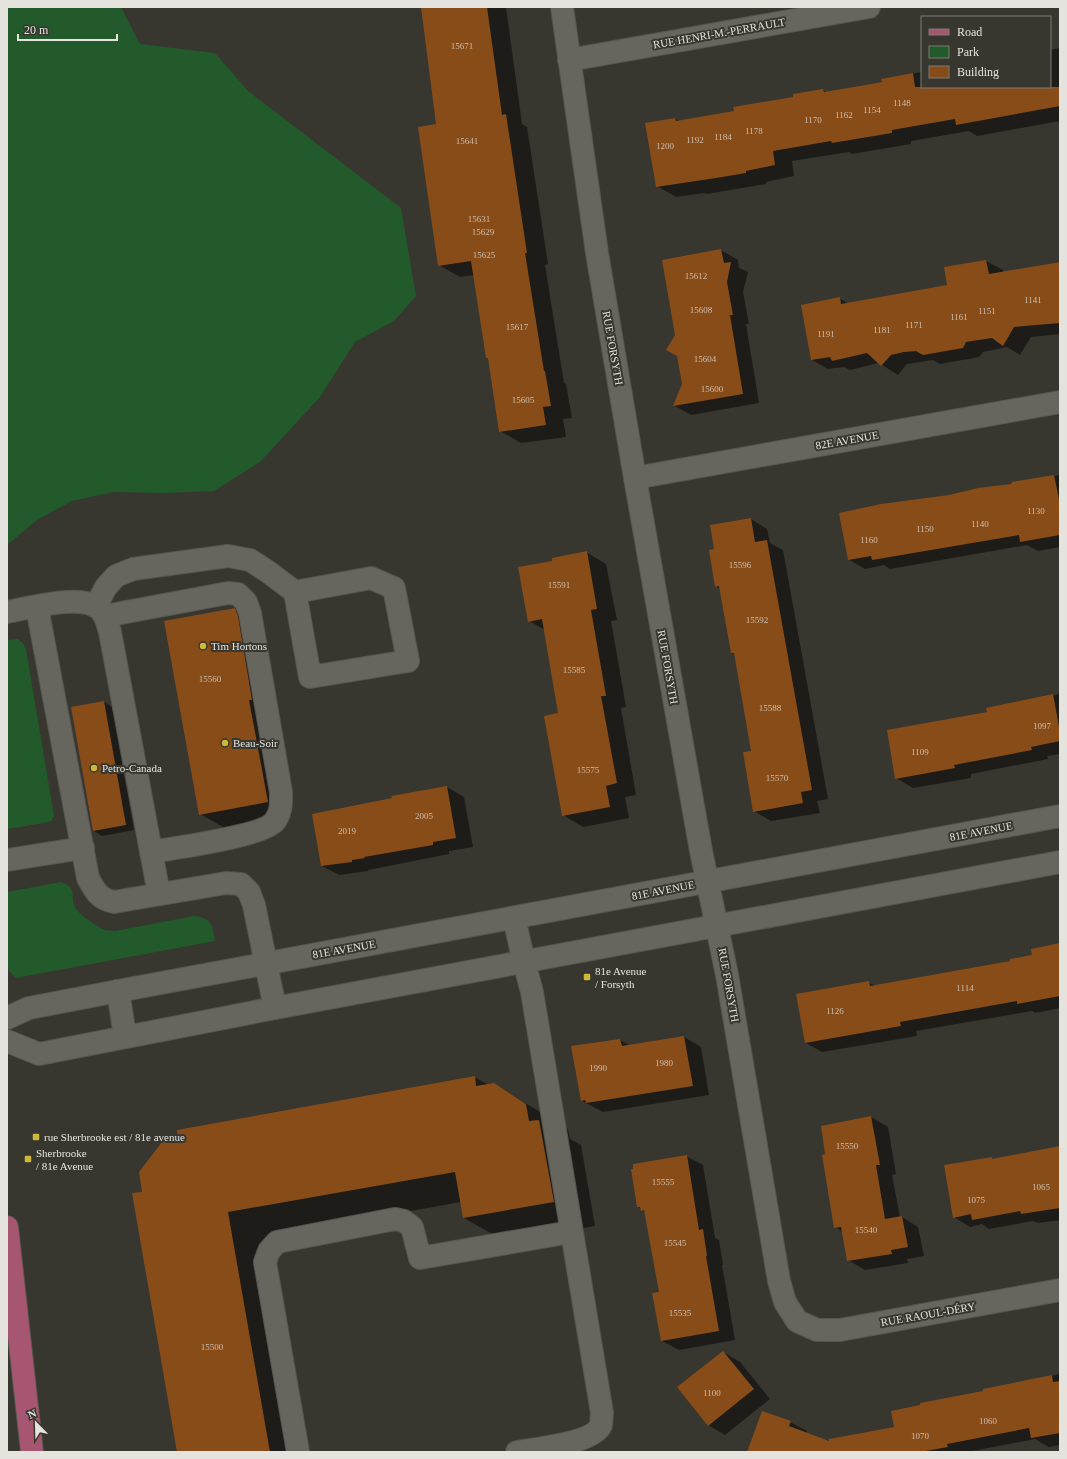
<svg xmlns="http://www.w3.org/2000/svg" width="1067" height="1459" font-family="Georgia,serif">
  <rect width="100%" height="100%" fill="#37362f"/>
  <g fill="#225a2c">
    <path d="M 7,7 L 121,7 L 140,44 L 215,53 L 248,91 L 401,208 L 416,296 L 394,321 L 355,342 L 320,397 L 260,462 L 214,491 L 164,493 L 113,492 L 72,501 L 37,520 L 7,545 Z"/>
    <path d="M 18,639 L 23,643 L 26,649 L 54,816 L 51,821 L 44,823 L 7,829 L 7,640 Z"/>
    <path d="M 61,882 C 78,888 70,895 75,907 C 78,914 98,927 105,930 C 108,931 112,930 115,931 L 194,916 C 212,918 213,926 215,941 L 16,978 L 7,969 L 7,892 Z"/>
  </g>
  <g fill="#0007">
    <path d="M 422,7 L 506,7 L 522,124 L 527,127 L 548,264 L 545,265 L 564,383 L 566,384 L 572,418 L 563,419 L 566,437 L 521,443 L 500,431 L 489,358 L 474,275 L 460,277 L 439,265 L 437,125 Z"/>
    <path d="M 1060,48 L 1060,121 L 977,136 L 969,131 L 911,141 L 911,144 L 852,154 L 849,152 L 792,161 L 794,176 L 766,182 L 766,184 L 707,194 L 704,193 L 676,197 L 657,186 L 675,119 L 680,121 L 735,112 L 823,90 L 827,93 L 883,83 L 882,79 L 922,72 L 922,87 L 1050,87 L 1050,50 Z"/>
    <path d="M 721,250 L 738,260 L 739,268 L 748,272 L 743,292 L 749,324 L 746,324 L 759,403 L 691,415 L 675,406 L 683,384 Z"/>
    <path d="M 986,261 L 1003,270 L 1003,273 L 1060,262 L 1060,334 L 1031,337 L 1020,355 L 1007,347 L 983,352 L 979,357 L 940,364 L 933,360 L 907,364 L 898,375 L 879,363 L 850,370 L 844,367 L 828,369 L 812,360 L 839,298 L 849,304 L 948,286 Z"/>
    <path d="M 1060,475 L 1060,547 L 1038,551 L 1027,545 L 890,569 L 884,565 L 865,569 L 848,559 L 949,496 Z"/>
    <path d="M 751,519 L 767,529 L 770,543 L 783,550 L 828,799 L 817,801 L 820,813 L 771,821 L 754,811 L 752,751 L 735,654 L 732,653 L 721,589 L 716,586 L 716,550 Z"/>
    <path d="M 586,552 L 606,564 L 617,620 L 611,621 L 626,707 L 621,708 L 636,795 L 625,797 L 629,818 L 583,827 L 563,815 L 559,714 L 545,630 L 529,621 L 554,562 Z"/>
    <path d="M 235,610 L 260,624 L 273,714 L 292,815 L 225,828 L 200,814 Z"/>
    <path d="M 1060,694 L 1060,754 L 1047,756 L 1048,759 L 971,774 L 971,778 L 913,788 L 896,778 L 988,713 L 987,709 Z"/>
    <path d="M 104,702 L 112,707 L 134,830 L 102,836 L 94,831 L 72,708 Z"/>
    <path d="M 447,787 L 464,797 L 473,847 L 449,851 L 449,854 L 368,870 L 368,871 L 339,875 L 322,866 Z"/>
    <path d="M 1060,945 L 1060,1008 L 1035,1013 L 1032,1011 L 916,1031 L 917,1036 L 822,1052 L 806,1043 L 869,983 L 876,986 L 1011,962 L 1033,956 Z"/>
    <path d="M 684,1037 L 701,1047 L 709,1095 L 603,1112 L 582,1101 L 620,1040 L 631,1046 Z"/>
    <path d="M 474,1077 L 489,1085 L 494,1084 L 568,1129 L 570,1139 L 581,1145 L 595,1226 L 506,1242 L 464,1218 L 461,1202 L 270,1236 L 308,1452 L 178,1452 L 143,1193 Z"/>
    <path d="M 871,1117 L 888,1127 L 896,1174 L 892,1175 L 900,1217 L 902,1217 L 918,1227 L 924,1256 L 907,1259 L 908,1263 L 865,1270 L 848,1260 L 843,1232 L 835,1227 Z"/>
    <path d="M 1060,1149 L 1060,1220 L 1038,1223 L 1033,1221 L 989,1229 L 982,1224 L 970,1227 L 954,1217 L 991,1158 L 994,1160 Z"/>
    <path d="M 686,1156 L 703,1165 L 715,1238 L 719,1240 L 723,1265 L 722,1265 L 735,1340 L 679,1350 L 662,1341 L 660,1293 L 645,1212 L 638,1207 Z"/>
    <path d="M 723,1352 L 740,1362 L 770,1399 L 725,1435 L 708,1425 Z"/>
    <path d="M 1060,1374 L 1060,1445 L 1049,1447 L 1035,1439 L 967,1452 L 748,1452 L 790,1422 L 807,1431 L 806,1434 L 826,1441 L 895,1427 L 985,1392 L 984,1390 Z"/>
  </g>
  <g fill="#884c18">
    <path d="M 421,7 L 487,7 L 502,115 L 506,114 L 527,253 L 525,253 L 544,371 L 545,371 L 551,406 L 543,407 L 546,425 L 499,432 L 488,358 L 486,358 L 471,261 L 438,266 L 418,127 L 436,124 Z"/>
    <path d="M 913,73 L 915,87 L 1060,87 L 1060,106 L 956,125 L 955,119 L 892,130 L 892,133 L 832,143 L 831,141 L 773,151 L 775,165 L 746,171 L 746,173 L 716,178 L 656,187 L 645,123 L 675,118 L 676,121 L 734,111 L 733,107 L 793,97 L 793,94 L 823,89 L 824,92 L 854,87 L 882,82 L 881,79 Z"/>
    <path d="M 721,249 L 724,263 L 731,262 L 727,282 L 733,315 L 730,315 L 743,394 L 673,406 L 682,384 L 677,356 L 666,350 L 675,335 L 662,260 Z"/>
    <path d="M 986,260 L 989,274 L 1060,262 L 1060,323 L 1014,327 L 1003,346 L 992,338 L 966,342 L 963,348 L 923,355 L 916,351 L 904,352 L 891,355 L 881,366 L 867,353 L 832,361 L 830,357 L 811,360 L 801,305 L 840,297 L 841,304 L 947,285 L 944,267 Z"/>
    <path d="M 1054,475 L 1060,504 L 1060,535 L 1020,542 L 1019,535 L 872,560 L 871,556 L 848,560 L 839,513 L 881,504 L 949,495 L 978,488 L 1011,484 L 1012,482 Z"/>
    <path d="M 751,518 L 755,542 L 767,540 L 812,790 L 801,792 L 803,803 L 753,812 L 743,752 L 751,751 L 734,653 L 731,653 L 719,586 L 715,587 L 709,550 L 714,549 L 710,525 Z"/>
    <path d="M 587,551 L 597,609 L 591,610 L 606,696 L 601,696 L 617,783 L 606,786 L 610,807 L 562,816 L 544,716 L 558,713 L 542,619 L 528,622 L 518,567 L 552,561 L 552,558 Z"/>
    <path d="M 235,608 L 238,616 L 252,700 L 249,700 L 268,802 L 199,815 L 164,621 Z"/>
    <path d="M 1053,694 L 1060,732 L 1060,741 L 1031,747 L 1032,750 L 954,765 L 955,768 L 895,779 L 887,730 L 987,712 L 986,708 Z"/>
    <path d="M 104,701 L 126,825 L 93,831 L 71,707 Z"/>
    <path d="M 447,786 L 456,838 L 433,842 L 433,845 L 364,857 L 365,858 L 352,860 L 352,862 L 321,866 L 312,814 L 392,798 L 391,796 Z"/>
    <path d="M 1060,943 L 1060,996 L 1017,1004 L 1017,1001 L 900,1022 L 901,1026 L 805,1043 L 796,994 L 869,981 L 870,986 L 1010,961 L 1010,959 L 1032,955 L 1031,949 Z"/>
    <path d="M 684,1036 L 693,1086 L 586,1103 L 585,1100 L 581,1101 L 571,1046 L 620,1039 L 622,1046 Z"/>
    <path d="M 475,1076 L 476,1086 L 494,1083 L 526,1104 L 529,1121 L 539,1120 L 554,1202 L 463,1218 L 455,1172 L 228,1212 L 270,1452 L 177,1452 L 132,1193 L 142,1192 L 139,1172 L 162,1142 L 178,1139 L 177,1130 Z"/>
    <path d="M 871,1116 L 880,1165 L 876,1165 L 885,1219 L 902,1216 L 908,1247 L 891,1250 L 892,1254 L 847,1261 L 841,1227 L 834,1228 L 822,1155 L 825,1154 L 821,1126 Z"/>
    <path d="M 1060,1146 L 1060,1208 L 1021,1214 L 1020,1211 L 972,1220 L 971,1214 L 953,1218 L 944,1165 L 992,1157 L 992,1159 Z"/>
    <path d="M 687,1155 L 699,1230 L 703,1229 L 707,1256 L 706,1256 L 719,1331 L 661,1341 L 652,1293 L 659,1292 L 644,1210 L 641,1211 L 640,1207 L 637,1207 L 631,1169 L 633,1169 L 633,1164 Z"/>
    <path d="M 723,1351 L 754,1389 L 708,1426 L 677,1387 Z"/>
    <path d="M 1052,1375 L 1053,1382 L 1060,1381 L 1060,1433 L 1031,1438 L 1029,1428 L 947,1444 L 948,1447 L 920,1452 L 747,1452 L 762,1411 L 791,1421 L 789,1426 L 829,1441 L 829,1439 L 894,1427 L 891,1411 L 920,1405 L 920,1403 L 983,1391 L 983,1389 Z"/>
  </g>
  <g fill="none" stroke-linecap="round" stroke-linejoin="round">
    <defs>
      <g id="minor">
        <path d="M 562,7 L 597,253 L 635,478 L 701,851 L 727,975 L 779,1281 L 785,1302 L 797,1321 L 817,1330 L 840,1330 L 1060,1290"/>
        <path d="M 569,60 L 869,7"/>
        <path d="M 635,478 L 1060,402"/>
        <path d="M 96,606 L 106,587 L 116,576 L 133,569 L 228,556 L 250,560 L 267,571 L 295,592 L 371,578 L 394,588 L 408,661 L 310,677 L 295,592"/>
        <path d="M 37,607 L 88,878 C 95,891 99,899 114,902 L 226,883 L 241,884 L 249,892 L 254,905 L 275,1008"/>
        <path d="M 7,612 C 29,608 76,595 95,606 C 105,611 107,622 110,632 L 159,894"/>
        <path d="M 105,616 L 228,593 L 238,594 L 246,602 L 250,613 L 281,792 C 281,803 282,811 275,821 C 264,836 174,848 151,852"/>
        <path d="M 7,860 L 83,848"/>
        <path d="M 514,918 L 524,962 L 532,992 L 602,1413 C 601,1416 602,1422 601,1425 C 594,1443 535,1449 517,1452"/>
        <path d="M 118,991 L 125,1036"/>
        <path d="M 7,1018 L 29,1008 L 118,991 L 1060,816"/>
        <path d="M 7,1041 L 39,1054 L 275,1008 L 1060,862"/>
        <path d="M 298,1452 L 265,1262 L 269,1251 L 277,1242 L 395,1219 L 404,1221 L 412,1227 L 420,1258 L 571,1232"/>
      </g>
      <path id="major" d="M 7,1227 L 32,1452"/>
    </defs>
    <use href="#minor" stroke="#56544f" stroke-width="24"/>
    <use href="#major" stroke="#56544f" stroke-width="24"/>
    <use href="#minor" stroke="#67665e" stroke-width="22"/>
    <use href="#major" stroke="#a75671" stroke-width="22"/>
  </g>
  <g fill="#cfb837" stroke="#37362f" stroke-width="1.5">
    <circle cx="203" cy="646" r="4"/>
    <circle cx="225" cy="743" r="4"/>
    <circle cx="94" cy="768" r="4"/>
    <rect x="583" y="973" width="8" height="8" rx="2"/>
    <rect x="32" y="1133" width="8" height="8" rx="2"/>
    <rect x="24" y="1155" width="8" height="8" rx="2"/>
  </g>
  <g text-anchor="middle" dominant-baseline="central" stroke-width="4" stroke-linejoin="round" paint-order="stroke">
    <g font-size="9" fill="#cdbdac">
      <text x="462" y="46">15671</text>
      <text x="902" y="103">1148</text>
      <text x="872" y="110">1154</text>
      <text x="844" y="115">1162</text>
      <text x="813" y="120">1170</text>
      <text x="754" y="131">1178</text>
      <text x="723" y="137">1184</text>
      <text x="695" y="140">1192</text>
      <text x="467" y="141">15641</text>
      <text x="665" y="146">1200</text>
      <text x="479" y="219">15631</text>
      <text x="483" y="232">15629</text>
      <text x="484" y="255">15625</text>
      <text x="696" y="276">15612</text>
      <text x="1033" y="300">1141</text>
      <text x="701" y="310">15608</text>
      <text x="987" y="311">1151</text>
      <text x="959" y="317">1161</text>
      <text x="914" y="325">1171</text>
      <text x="517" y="327">15617</text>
      <text x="882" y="330">1181</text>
      <text x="826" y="334">1191</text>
      <text x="705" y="359">15604</text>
      <text x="712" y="389">15600</text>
      <text x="523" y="400">15605</text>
      <text x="1036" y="511">1130</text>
      <text x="980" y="524">1140</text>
      <text x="925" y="529">1150</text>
      <text x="869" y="540">1160</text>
      <text x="740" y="565">15596</text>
      <text x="559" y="585">15591</text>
      <text x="757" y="620">15592</text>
      <text x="574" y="670">15585</text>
      <text x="210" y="679">15560</text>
      <text x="770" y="708">15588</text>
      <text x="1042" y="726">1097</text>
      <text x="920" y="752">1109</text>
      <text x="588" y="770">15575</text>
      <text x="777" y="778">15570</text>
      <text x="424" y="816">2005</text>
      <text x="347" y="831">2019</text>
      <text x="965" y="988">1114</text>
      <text x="835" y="1011">1126</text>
      <text x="664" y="1063">1980</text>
      <text x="598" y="1068">1990</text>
      <text x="847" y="1146">15550</text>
      <text x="663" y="1182">15555</text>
      <text x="1041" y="1187">1065</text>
      <text x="976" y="1200">1075</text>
      <text x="866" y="1230">15540</text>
      <text x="675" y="1243">15545</text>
      <text x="680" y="1313">15535</text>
      <text x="212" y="1347">15500</text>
      <text x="712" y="1393">1100</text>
      <text x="988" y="1421">1060</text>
      <text x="920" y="1436">1070</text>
    </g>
    <g font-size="11" fill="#e4e3de" stroke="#37362f">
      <text transform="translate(719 33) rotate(-10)">RUE HENRI-M.-PERRAULT</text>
      <text transform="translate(613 348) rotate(80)">RUE FORSYTH</text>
      <text transform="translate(847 440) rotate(-10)">82E AVENUE</text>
      <text transform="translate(668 667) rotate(80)">RUE FORSYTH</text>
      <text transform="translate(981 831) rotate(-11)">81E AVENUE</text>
      <text transform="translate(663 890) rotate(-11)">81E AVENUE</text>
      <text transform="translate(344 949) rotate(-10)">81E AVENUE</text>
      <text transform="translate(729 985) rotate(80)">RUE FORSYTH</text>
      <text transform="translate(928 1314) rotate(-10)">RUE RAOUL-DÉRY</text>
    </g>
    <g font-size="11" fill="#e4e3de" stroke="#37362f" text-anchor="start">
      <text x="211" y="646">Tim Hortons</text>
      <text x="233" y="743">Beau-Soir</text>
      <text x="102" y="768">Petro-Canada</text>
      <text x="595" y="971">81e Avenue<tspan x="595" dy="13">/ Forsyth</tspan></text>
      <text x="44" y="1137">rue Sherbrooke est / 81e avenue</text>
      <text x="36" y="1153">Sherbrooke<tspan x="36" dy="13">/ 81e Avenue</tspan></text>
    </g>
  </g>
  <rect width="1067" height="1459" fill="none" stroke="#e4e3de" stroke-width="16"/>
  <rect x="921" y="16" width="130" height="72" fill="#37362f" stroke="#7c7b75"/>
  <rect x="929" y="29" width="20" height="6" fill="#a75671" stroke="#7c7b75"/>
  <text x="957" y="36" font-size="12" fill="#e4e3de">Road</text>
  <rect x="929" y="46" width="20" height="12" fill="#225a2c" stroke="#7c7b75"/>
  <text x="957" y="56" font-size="12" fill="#e4e3de">Park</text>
  <rect x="929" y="66" width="20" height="12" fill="#884c18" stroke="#7c7b75"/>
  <text x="957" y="76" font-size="12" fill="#e4e3de">Building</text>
  <g transform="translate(36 1423) rotate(337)" stroke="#37362f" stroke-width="3" paint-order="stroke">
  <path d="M0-3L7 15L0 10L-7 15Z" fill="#e4e3de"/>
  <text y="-6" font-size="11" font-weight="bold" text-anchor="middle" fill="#e4e3de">N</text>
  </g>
  <path d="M18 34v6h99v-6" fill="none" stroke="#e4e3de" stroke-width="2"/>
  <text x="24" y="34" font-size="12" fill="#e4e3de" stroke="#37362f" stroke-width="3" paint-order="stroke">20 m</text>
</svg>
